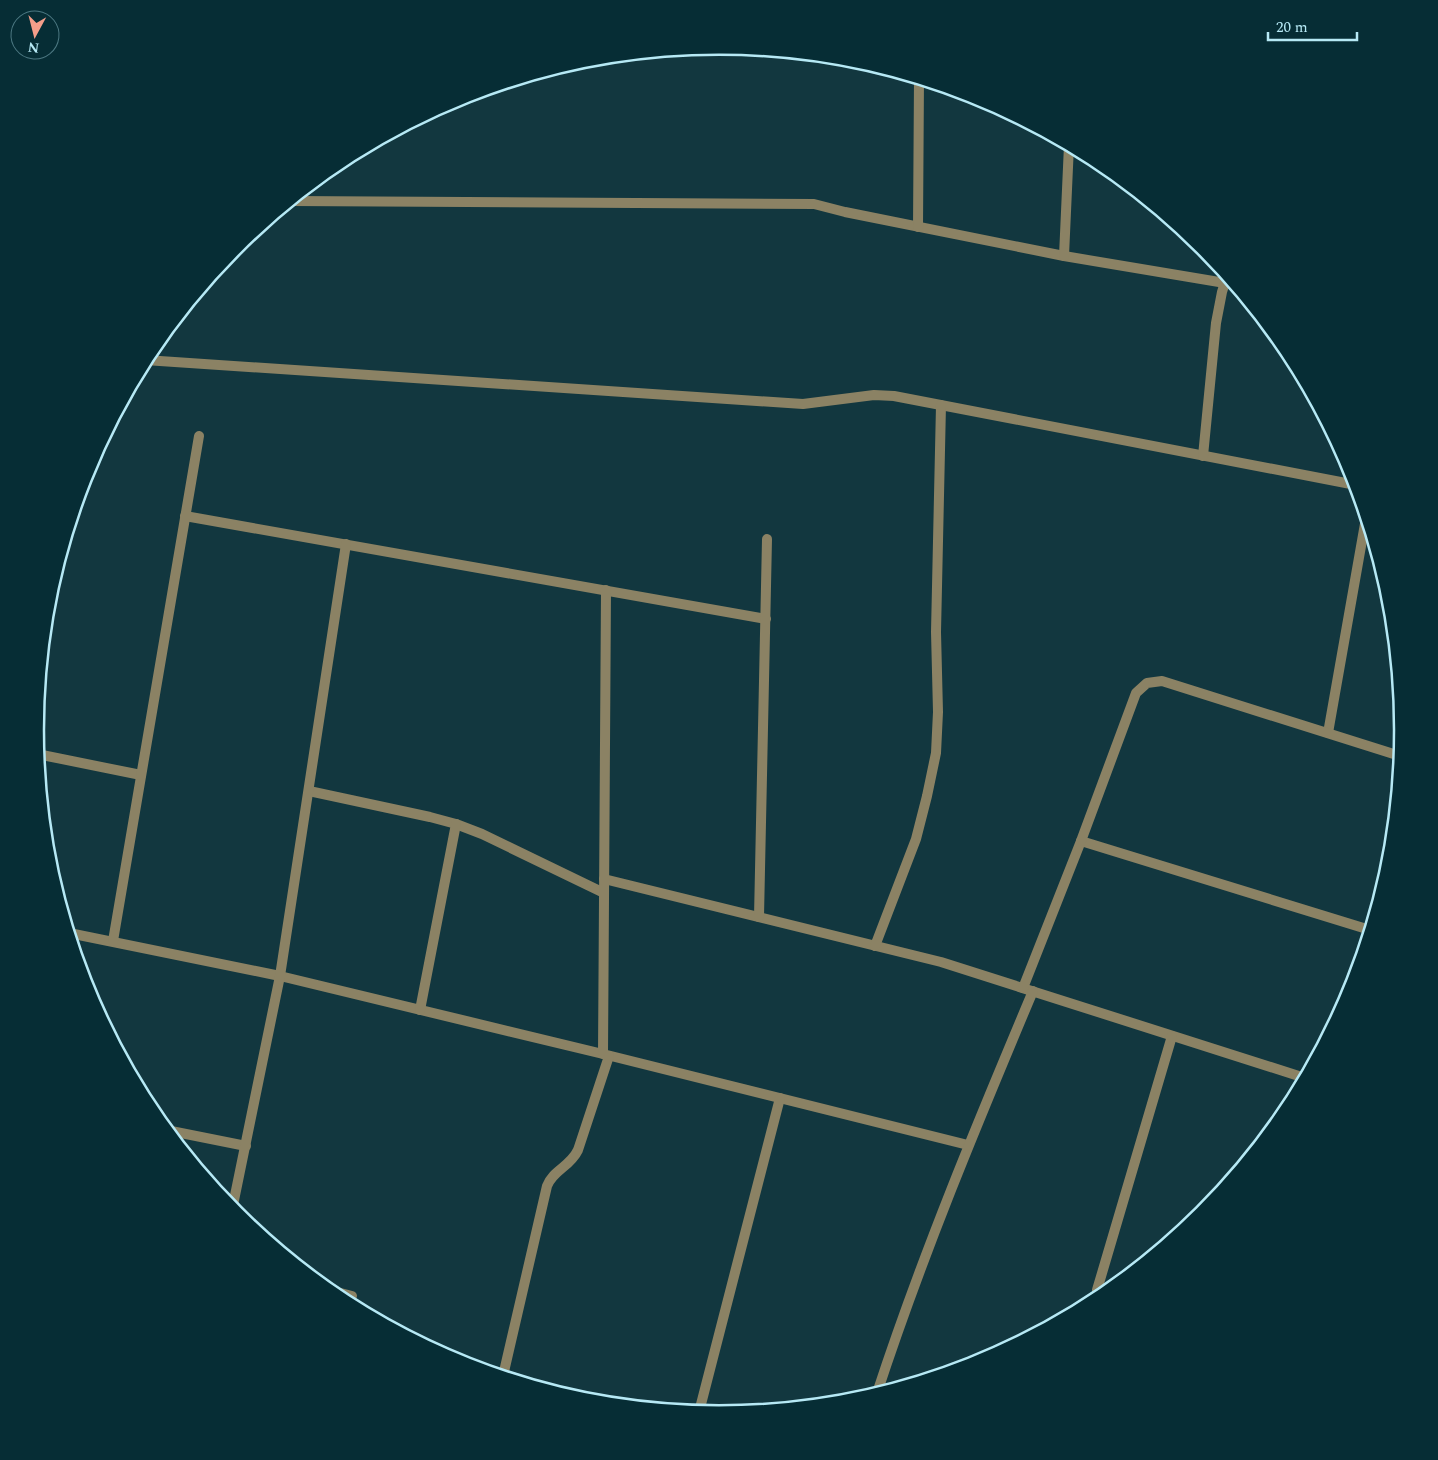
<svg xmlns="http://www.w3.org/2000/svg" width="1438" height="1460" font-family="Spectral,serif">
  <rect width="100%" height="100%" fill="#12373f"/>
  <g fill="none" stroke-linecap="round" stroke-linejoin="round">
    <path stroke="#8b8264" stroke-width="10" d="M 329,1290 L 352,1296"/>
    <g stroke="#8b8264" stroke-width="10">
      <path d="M 290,201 L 814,204 L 845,212 L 1064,256 L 1225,283"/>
      <path d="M 918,227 L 919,79"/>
      <path d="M 1064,256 L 1069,145"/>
      <path d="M 145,360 L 803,404 L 874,395 L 894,396 L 1356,485"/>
      <path d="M 1203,456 L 1216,323 L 1222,292 L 1227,276"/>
      <path d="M 185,516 L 766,619"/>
      <path d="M 1328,733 L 1366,518"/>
      <path d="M 37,754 L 141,775"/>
      <path d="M 309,791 L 430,817 L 456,824 L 482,834 L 604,893"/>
      <path d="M 1081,841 L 1370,930"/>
      <path d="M 604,879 L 941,962 L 1305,1078"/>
      <path d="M 759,917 L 767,539"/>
      <path d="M 69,933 L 280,976 L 603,1054 L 968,1145"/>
      <path d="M 113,941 L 199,436"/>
      <path d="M 875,946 L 916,839 L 927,796 L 936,753 L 938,712 L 936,632 L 941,405"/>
      <path d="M 1023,988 L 1081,841 L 1136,693 L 1147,683 L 1162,681 L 1400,756"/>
      <path d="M 420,1010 L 456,824"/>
      <path d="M 603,1054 L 606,590"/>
      <path d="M 166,1130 L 246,1146"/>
      <path d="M 232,1210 L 280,976 L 346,544"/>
      <path d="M 1098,1299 L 1097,1290 L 1172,1036"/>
      <path d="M 503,1376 L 547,1186 C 553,1170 570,1167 578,1150 L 609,1056"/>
      <path d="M 877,1393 C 922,1256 977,1124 1033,991"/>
      <path d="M 699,1412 L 780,1098"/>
    </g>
  </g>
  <path d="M0 0H1438V1460H0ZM44 730a675 675 0 1 1 1350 0a675 675 0 1 1-1350 0Z" fill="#062d35" fill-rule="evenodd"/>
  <path fill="none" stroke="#b6e9f5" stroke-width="2.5" d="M44 730a675 675 0 1 1 1350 0a675 675 0 1 1-1350 0Z"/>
  <g transform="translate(35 35) rotate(187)"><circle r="24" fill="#062d35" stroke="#4c7882"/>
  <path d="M0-4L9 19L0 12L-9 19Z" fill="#f49e8a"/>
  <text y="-8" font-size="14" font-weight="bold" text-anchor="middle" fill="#b6e9f5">N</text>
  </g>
  <path d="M1268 32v8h89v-8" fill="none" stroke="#b6e9f5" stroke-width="2.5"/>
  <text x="1276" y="32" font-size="15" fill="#b6e9f5" stroke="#062d35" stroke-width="4" paint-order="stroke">20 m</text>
</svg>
